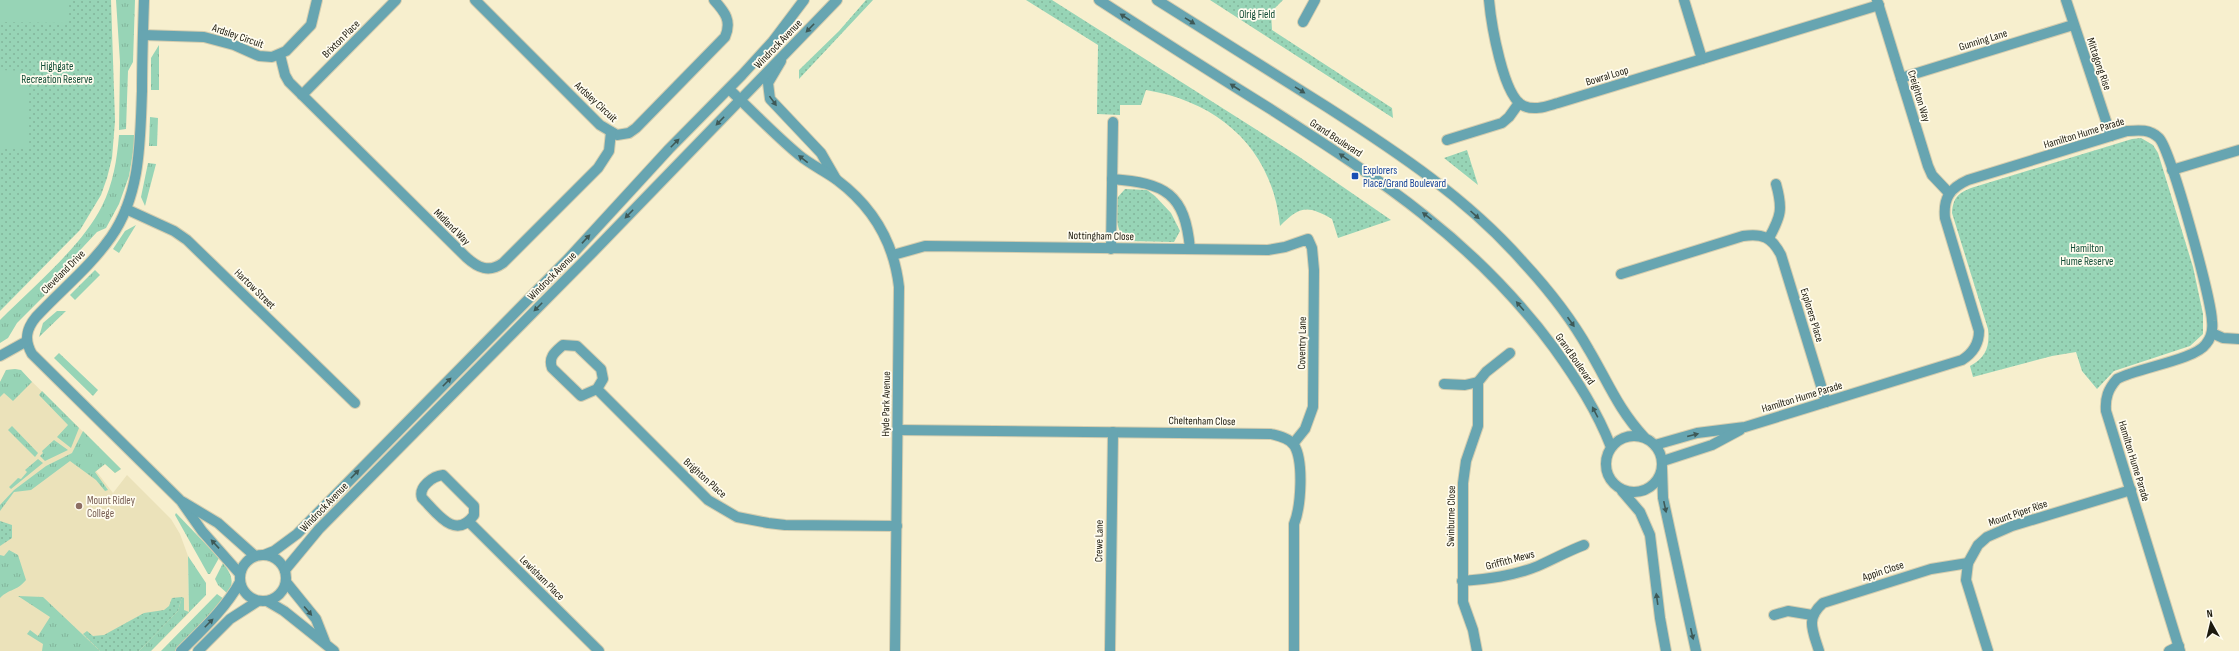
<svg xmlns="http://www.w3.org/2000/svg" width="2239" height="651" font-family="'Sofia Sans Condensed',sans-serif">
  <defs>
    <pattern id="grass-tufts" width="24" height="20" patternUnits="userSpaceOnUse"><rect width="24" height="20" fill="#97d4b6"/><path d="M3 7l-1-3M5 7V3M7 7l1-3M15 17l-1-3M17 17v-4M19 17l1-3" fill="none" stroke="#82b59b"/></pattern>
    <pattern id="park-dots" width="8" height="8" patternUnits="userSpaceOnUse"><rect width="8" height="8" fill="#97d4b6"/><path d="M2 2h.1M6 6h.1" fill="none" stroke="#82b59b" stroke-width="1.8" stroke-linecap="round"/></pattern>
  </defs>
  <rect width="100%" height="100%" fill="#f7efce"/>
  <path fill="#ebe2ba" d="M 15,369 L 21,371 L 121,469 L 115,473 L 105,464 L 96,471 L 113,493 L 127,475 L 171,519 L 180,534 L 188,556 L 189,613 L 151,651 L 0,651 L 0,382 L 6,370 Z"/>
  <g fill="url(#grass-tufts)">
    <path d="M 116,0 L 135,0 L 133,62 L 128,71 L 126,129 L 119,130 L 120,62 Z"/>
    <path d="M 159,45 L 159,90 L 151,90 L 151,58 Z"/>
    <path d="M 150,117 L 158,118 L 157,146 L 149,146 Z"/>
    <path d="M 119,135 L 136,135 L 129,176 L 119,204 L 106,228 L 97,232 L 57,275 L 55,285 L 17,323 L 8,338 L 0,343 L 0,320 C 31,289 83,245 102,206 C 113,184 117,160 119,135 Z"/>
    <path d="M 148,163 L 156,164 L 145,206 L 141,197 Z"/>
    <path d="M 136,225 L 119,253 L 113,249 L 125,231 Z"/>
    <path d="M 95,270 L 100,275 L 75,300 L 70,295 Z"/>
    <path d="M 57,311 L 66,311 L 39,337 L 43,323 Z"/>
    <path d="M 59,353 L 98,390 L 93,396 L 54,358 Z"/>
    <path d="M 15,369 L 21,370 L 32,382 L 13,401 L 4,393 L 0,397 L 0,382 L 6,370 Z"/>
    <path d="M 42,391 L 79,428 L 71,448 L 57,437 L 68,425 L 39,395 Z"/>
    <path d="M 12,426 L 38,453 L 35,457 L 8,430 Z"/>
    <path d="M 83,431 L 121,469 L 115,473 L 105,464 L 95,472 L 108,490 L 105,491 L 96,480 L 70,461 L 31,490 L 14,492 L 0,511 L 0,505 L 14,490 L 46,466 L 72,453 Z"/>
    <path d="M 54,440 L 68,450 L 45,461 L 40,456 L 43,453 L 42,451 Z"/>
    <path d="M 38,459 L 43,463 L 11,489 L 9,487 L 18,478 L 21,479 L 27,472 L 25,470 Z"/>
    <path d="M 176,513 L 219,558 L 210,574 L 208,574 L 175,515 Z"/>
    <path d="M 9,550 L 18,555 L 26,580 C 16,592 10,588 0,598 L 0,555 L 4,556 Z"/>
    <path d="M 188,556 L 206,583 L 206,595 L 151,651 L 139,651 L 178,611 L 182,597 L 184,598 L 184,610 L 189,612 Z"/>
    <path d="M 223,563 C 231,573 235,582 228,594 L 218,585 L 215,579 Z"/>
    <path d="M 217,594 L 224,599 L 175,651 L 161,651 Z"/>
    <path d="M 18,596 L 43,597 L 100,651 L 42,651 L 43,644 L 27,634 L 30,630 L 38,636 L 50,617 Z"/>
  </g>
  <g fill="url(#park-dots)">
    <path d="M 0,0 L 111,0 L 115,121 L 112,158 L 107,178 L 101,195 L 80,230 L 0,311 Z"/>
    <path d="M 866,0 L 873,0 L 799,79 L 799,70 L 839,31 Z"/>
    <path d="M 1026,0 L 1052,0 L 1298,156 L 1391,220 L 1338,238 L 1332,219 C 1307,205 1300,206 1280,226 C 1273,150 1220,102 1146,90 L 1141,105 L 1120,105 L 1120,115 L 1097,114 L 1098,45 Z"/>
    <path d="M 1210,0 L 1283,0 L 1271,12 L 1272,30 L 1392,108 L 1393,118 Z"/>
    <path d="M 2141,138 L 2153,145 L 2158,153 L 2193,267 L 2203,314 L 2203,334 L 2190,346 L 2114,371 L 2097,389 L 2082,371 L 2076,352 L 2052,356 L 1973,377 L 1970,366 C 1986,358 1990,346 1988,329 L 1952,213 C 1953,198 1958,193 1971,188 L 2132,139 Z"/>
    <path d="M 1467,150 L 1478,185 L 1444,158 Z"/>
    <path d="M 1125,189 L 1147,190 L 1155,196 L 1171,213 L 1180,231 L 1174,242 L 1127,241 C 1114,229 1117,214 1117,198 Z"/>
    <path d="M 0,521 L 12,525 L 12,538 L 0,546 Z"/>
    <path d="M 182,597 L 178,611 L 139,651 L 100,651 L 83,634 L 87,631 L 93,636 L 104,635 L 144,613 L 164,610 L 169,606 L 172,598 Z"/>
  </g>
  <g fill="#97d4b6">
    <path d="M 0,0 L 68,0 L 68,23 L 0,22 Z"/>
    <path d="M 0,70 L 27,71 L 27,149 L 0,149 Z"/>
  </g>
  <g fill="none" stroke-linecap="round" stroke-linejoin="round">
    <defs>
      <g id="minor">
        <path d="M 144,0 C 143,30 142,61 142,91 C 140,141 141,194 111,237 C 90,267 61,290 36,317 C 26,329 24,340 32,354 L 181,501 L 202,531 L 240,574"/>
        <path d="M 475,0 L 600,125 L 617,135 L 629,133 L 636,128 L 725,37 C 732,21 725,12 714,0"/>
        <path d="M 1489,0 C 1491,22 1503,98 1524,106 C 1535,111 1547,106 1558,103 L 1879,5"/>
        <path d="M 1684,0 L 1702,59"/>
        <path d="M 1877,0 L 1928,166 L 1932,175 L 1949,193"/>
        <path d="M 2066,0 L 2111,136"/>
        <path d="M 1303,22 L 1315,0"/>
        <path d="M 143,35 L 204,37 L 234,45 L 259,56 L 272,57 L 286,51 L 311,25 L 317,0"/>
        <path d="M 280,55 L 285,75 L 289,82 L 466,257 C 478,268 489,273 503,263 L 598,168 L 609,151 L 611,132"/>
        <path d="M 781,61 L 768,83 L 770,99 L 821,153 L 836,179"/>
        <path d="M 1901,78 L 2073,25"/>
        <path d="M 729,89 C 752,111 775,135 799,155 C 811,165 825,171 837,180 C 873,207 894,243 899,287 L 895,651"/>
        <path d="M 302,95 L 396,0"/>
        <path d="M 1447,140 L 1502,123 L 1509,117 L 1519,103"/>
        <path d="M 2172,170 L 2239,150"/>
        <path d="M 1112,179 C 1165,183 1185,193 1190,249"/>
        <path d="M 126,209 L 174,231 L 187,240 L 355,403"/>
        <path d="M 1769,238 C 1781,216 1783,209 1776,184"/>
        <path d="M 1111,249 L 1113,122"/>
        <path d="M 893,255 L 925,246 L 1268,250 L 1285,247 L 1308,239 L 1312,248 L 1314,270 L 1313,407 L 1305,429 L 1293,444"/>
        <path d="M 1621,274 L 1743,236 C 1762,233 1772,237 1781,255 L 1826,402"/>
        <path d="M 2212,333 L 2223,338 L 2239,339"/>
        <path d="M 0,356 L 27,341"/>
        <path d="M 1444,384 L 1465,385 L 1478,382"/>
        <path d="M 597,389 L 603,379 L 601,369 L 577,346 L 563,345 C 555,352 548,357 552,368 L 581,396 L 597,389 L 708,500 L 737,517 L 768,523 L 785,525 L 897,526"/>
        <path d="M 898,430 L 1271,434 C 1279,436 1289,438 1294,445 C 1304,461 1301,507 1294,524 L 1294,651"/>
        <path d="M 1655,445 L 1697,433 L 1745,427 L 1962,360 C 1973,353 1979,344 1979,331 L 1945,218 C 1943,198 1950,188 1968,180 L 2127,131 C 2139,130 2150,129 2159,138 C 2171,150 2211,298 2212,321 C 2213,329 2211,338 2206,344 C 2195,360 2137,368 2117,379 C 2108,389 2105,398 2106,411 L 2180,651"/>
        <path d="M 1663,461 L 1712,445 L 1740,430"/>
        <path d="M 443,475 L 474,506 L 474,515 C 455,541 437,513 422,498 C 418,487 433,476 443,475 Z"/>
        <path d="M 183,502 L 218,523 L 255,556"/>
        <path d="M 469,522 L 599,651"/>
        <path d="M 1462,581 C 1487,579 1514,576 1538,566 C 1554,559 1568,551 1584,545"/>
        <path d="M 286,582 L 316,619 L 325,642"/>
        <path d="M 267,601 L 284,611 L 334,651"/>
        <path d="M 1774,615 L 1788,611 L 1812,615"/>
        <path d="M 1110,651 L 1113,432"/>
        <path d="M 1477,651 L 1473,630 L 1463,602 L 1463,483 L 1466,461 L 1478,426 L 1478,382 L 1486,372 L 1510,353"/>
        <path d="M 1819,651 C 1813,631 1805,619 1823,603 L 1931,569 L 1968,563"/>
        <path d="M 1988,651 L 1966,580 L 1968,563 L 1978,545 L 1987,537 L 2012,526 L 2131,490"/>
        <path d="M 2169,651 L 2179,646"/>
      </g>
      <g id="tertiary">
        <path d="M 1099,0 C 1156,37 1214,74 1272,110 C 1382,181 1475,241 1554,348 C 1577,380 1597,411 1611,447"/>
        <path d="M 1157,0 C 1214,36 1270,71 1327,107 C 1397,152 1468,199 1523,262 C 1548,289 1571,318 1589,350 C 1608,382 1618,409 1644,437"/>
        <circle cx="1634" cy="464" r="28"/>
        <path d="M 1662,468 L 1663,498 L 1696,651"/>
        <path d="M 1622,491 L 1640,512 L 1650,535 L 1660,618 L 1666,651"/>
        <circle cx="263" cy="578" r="23"/>
        <path d="M 264,555 L 274,551 L 297,534 L 567,260 L 669,149 L 742,75 L 773,41 L 804,0"/>
        <path d="M 285,570 L 319,529 L 592,253 L 837,0"/>
        <path d="M 181,651 C 203,629 225,609 240,582"/>
        <path d="M 198,651 L 230,619 L 258,601"/>
      </g>
    </defs>
    <use href="#minor" stroke="#d4cdaf" stroke-width="12"/>
    <use href="#tertiary" stroke="#d4cdaf" stroke-width="12"/>
    <use href="#minor" stroke="#67a5b1" stroke-width="10"/>
    <use href="#tertiary" stroke="#67a5b1" stroke-width="10"/>
  </g>
  <defs><path id="oneway-solid" d="M-6-.8H1V-3.2L6.5 0L1 3.2V.8H-6Z"/></defs>
  <g fill="#3e5957">
    <use href="#oneway-solid" transform="translate(1125 17) rotate(-147)"/>
    <use href="#oneway-solid" transform="translate(1190 21) rotate(32)"/>
    <use href="#oneway-solid" transform="translate(810 28) rotate(134)"/>
    <use href="#oneway-solid" transform="translate(1235 87) rotate(-147)"/>
    <use href="#oneway-solid" transform="translate(1300 90) rotate(32)"/>
    <use href="#oneway-solid" transform="translate(773 101) rotate(54)"/>
    <use href="#oneway-solid" transform="translate(720 121) rotate(134)"/>
    <use href="#oneway-solid" transform="translate(675 143) rotate(-45)"/>
    <use href="#oneway-solid" transform="translate(1344 157) rotate(-146)"/>
    <use href="#oneway-solid" transform="translate(803 159) rotate(-142)"/>
    <use href="#oneway-solid" transform="translate(629 214) rotate(134)"/>
    <use href="#oneway-solid" transform="translate(1475 215) rotate(42)"/>
    <use href="#oneway-solid" transform="translate(1427 216) rotate(-142)"/>
    <use href="#oneway-solid" transform="translate(586 239) rotate(-47)"/>
    <use href="#oneway-solid" transform="translate(1520 306) rotate(-131)"/>
    <use href="#oneway-solid" transform="translate(538 307) rotate(135)"/>
    <use href="#oneway-solid" transform="translate(1571 322) rotate(55)"/>
    <use href="#oneway-solid" transform="translate(447 382) rotate(-45)"/>
    <use href="#oneway-solid" transform="translate(1595 412) rotate(-118)"/>
    <use href="#oneway-solid" transform="translate(1693 435) rotate(-14)"/>
    <use href="#oneway-solid" transform="translate(355 474) rotate(-46)"/>
    <use href="#oneway-solid" transform="translate(1665 507) rotate(78)"/>
    <use href="#oneway-solid" transform="translate(215 544) rotate(-133)"/>
    <use href="#oneway-solid" transform="translate(1657 599) rotate(-98)"/>
    <use href="#oneway-solid" transform="translate(308 611) rotate(49)"/>
    <use href="#oneway-solid" transform="translate(209 623) rotate(-45)"/>
    <use href="#oneway-solid" transform="translate(1692 634) rotate(77)"/>
  </g>
  <rect fill="#1a4fb4" stroke="#fffcef" stroke-width="1.5" x="1351" y="172" width="8" height="8" rx="2"/>
  <circle fill="#8d6e63" stroke="#fffcef" stroke-width="1.5" cx="79" cy="506" r="4"/>
  <g text-anchor="middle" dominant-baseline="central" stroke-width="3.5" stroke-linejoin="round" paint-order="stroke">
    <g font-size="11" fill="#124c36" stroke="#fffcef">
      <text x="1257" y="14">Olrig Field</text>
      <text x="57" y="66">Highgate<tspan x="57" dy="13">Recreation Reserve</tspan></text>
      <text x="2087" y="248">Hamilton<tspan x="2087" dy="13">Hume Reserve</tspan></text>
    </g>
    <g font-size="11" fill="#1d1a0e" stroke="#fffcef">
      <text transform="translate(238 36) rotate(19)">Ardsley Circuit</text>
      <text transform="translate(341 39) rotate(-45)">Brixton Place</text>
      <text transform="translate(1983 40) rotate(-17)">Gunning Lane</text>
      <text transform="translate(778 44) rotate(-46)">Windrock Avenue</text>
      <text transform="translate(2099 64) rotate(71)">Mittagong Rise</text>
      <text transform="translate(1607 76) rotate(-17)">Bowral Loop</text>
      <text transform="translate(1919 96) rotate(73)">Creighton Way</text>
      <text transform="translate(596 102) rotate(43)">Ardsley Circuit</text>
      <text transform="translate(2084 133) rotate(-17)">Hamilton Hume Parade</text>
      <text transform="translate(1336 138) rotate(33)">Grand Boulevard</text>
      <text transform="translate(452 227) rotate(45)">Midland Way</text>
      <text transform="translate(1101 236) rotate(1)">Nottingham Close</text>
      <text transform="translate(63 272) rotate(-45)">Cleveland Drive</text>
      <text transform="translate(552 276) rotate(-45)">Windrock Avenue</text>
      <text transform="translate(255 289) rotate(44)">Hartow Street</text>
      <text transform="translate(1812 315) rotate(73)">Explorers Place</text>
      <text transform="translate(1302 343) rotate(-89)">Coventry Lane</text>
      <text transform="translate(1575 359) rotate(55)">Grand Boulevard</text>
      <text transform="translate(1802 397) rotate(-17)">Hamilton Hume Parade</text>
      <text transform="translate(886 404) rotate(-89)">Hyde Park Avenue</text>
      <text transform="translate(1202 421) rotate(1)">Cheltenham Close</text>
      <text transform="translate(2134 461) rotate(73)">Hamilton Hume Parade</text>
      <text transform="translate(705 478) rotate(42)">Brighton Place</text>
      <text transform="translate(324 507) rotate(-46)">Windrock Avenue</text>
      <text transform="translate(2018 513) rotate(-19)">Mount Piper Rise</text>
      <text transform="translate(1451 516) rotate(-89)">Swinburne Close</text>
      <text transform="translate(1099 541) rotate(-89)">Crewe Lane</text>
      <text transform="translate(1510 560) rotate(-15)">Griffith Mews</text>
      <text transform="translate(1883 571) rotate(-18)">Appin Close</text>
      <text transform="translate(542 578) rotate(45)">Lewisham Place</text>
    </g>
    <g font-size="11" fill="#164399" stroke="#fffcef" text-anchor="start">
      <text x="1363" y="170">Explorers<tspan x="1363" dy="13">Place/Grand Boulevard</tspan></text>
    </g>
    <g font-size="11" fill="#785e54" stroke="#fffcef" text-anchor="start">
      <text x="87" y="500">Mount Ridley<tspan x="87" dy="13">College</tspan></text>
    </g>
  </g>
  <g transform="translate(2211 623) rotate(352)" stroke="#fffcef" stroke-width="3" paint-order="stroke">
  <path d="M0-3L7 15L0 10L-7 15Z" fill="#1d1a0e"/>
  <text y="-6" font-size="11" font-weight="bold" text-anchor="middle" fill="#1d1a0e">N</text>
  </g>
</svg>
